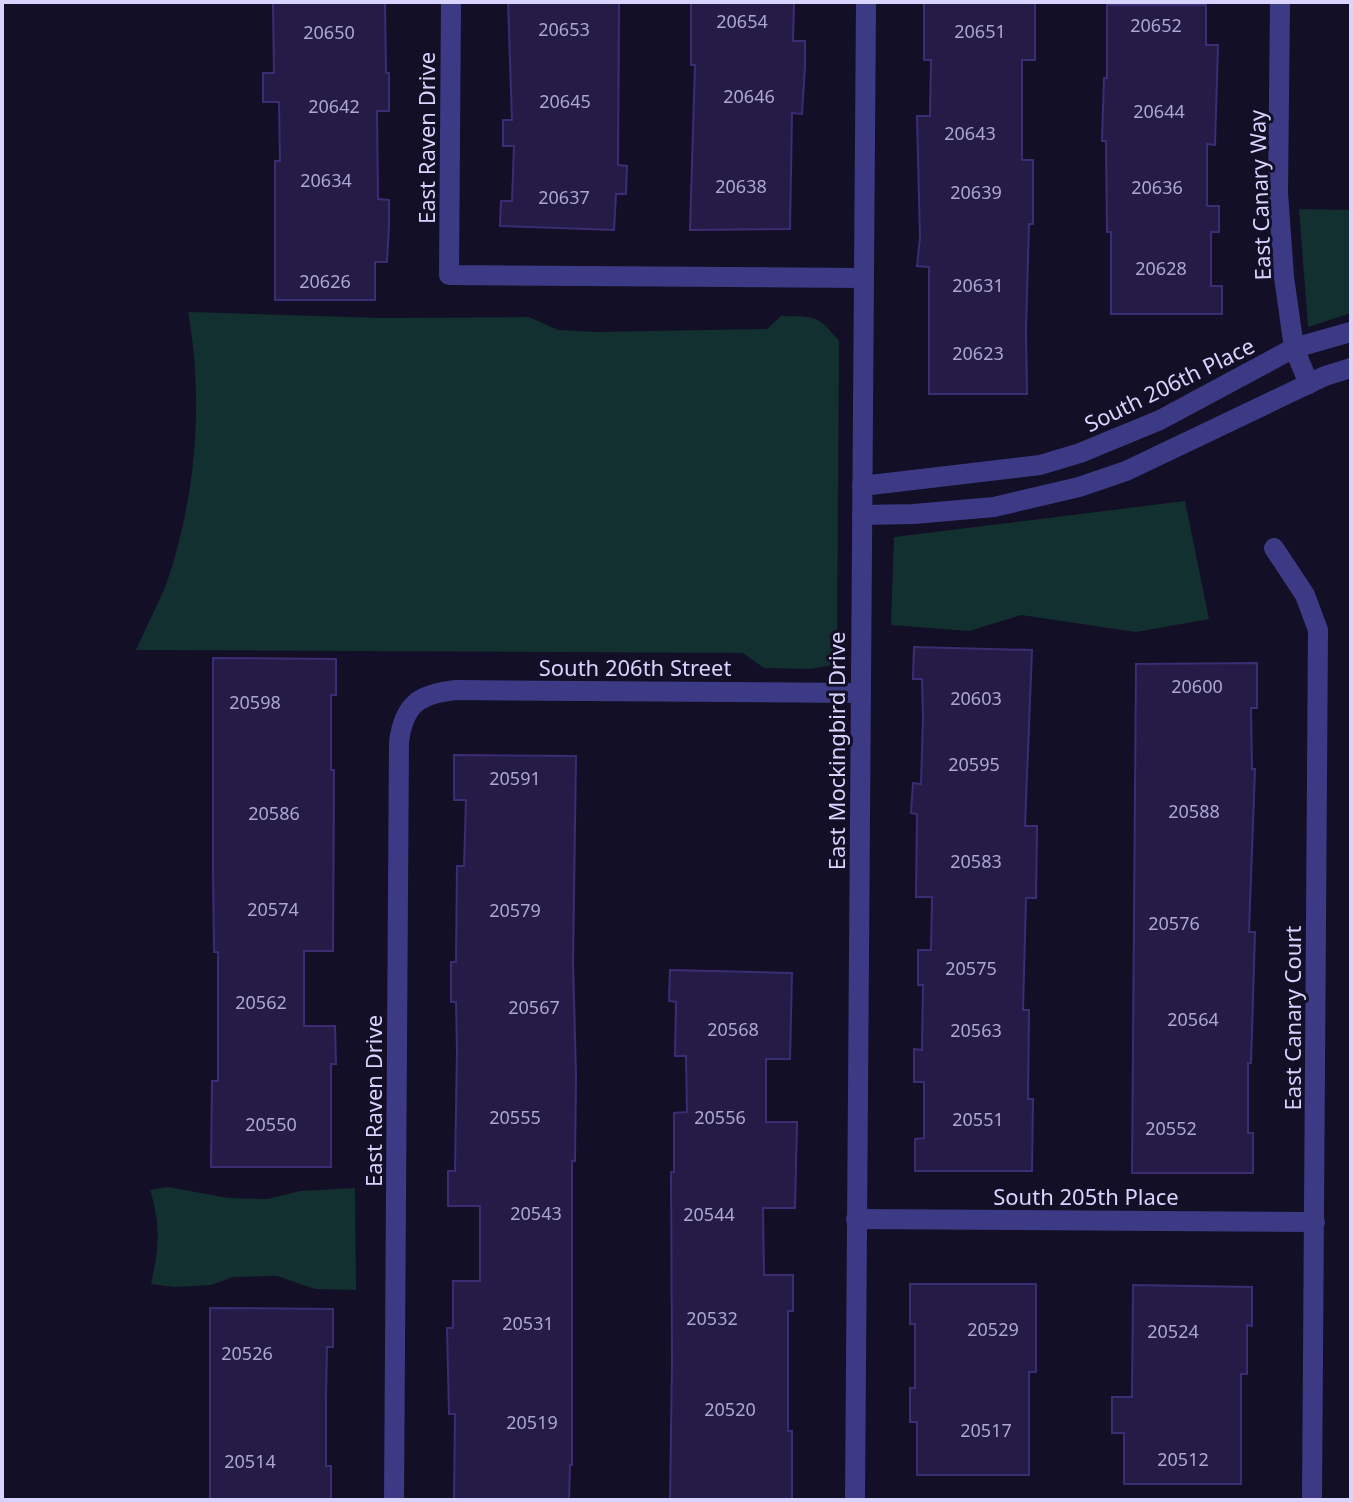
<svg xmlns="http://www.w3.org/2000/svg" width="1353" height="1502" font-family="'Noto Sans',sans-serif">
  <rect width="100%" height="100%" fill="#130f26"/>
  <g fill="#12302f">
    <path d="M 1299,209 L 1351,210 L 1351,313 L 1308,327 Z"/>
    <path d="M 188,312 L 381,318 L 529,317 L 558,330 L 595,332 L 767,329 L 781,316 C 815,317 817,314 839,341 L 837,654 L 832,665 L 810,669 L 764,668 L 743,653 L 136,650 C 146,627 158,605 167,582 C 196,497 204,400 188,312 Z"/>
    <path d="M 1185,501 L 1209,619 L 1136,632 L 1021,615 L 969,631 L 891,625 L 894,537 Z"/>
    <path d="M 168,1187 L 228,1198 L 268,1199 L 300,1191 L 355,1188 L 356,1290 L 315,1289 L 277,1276 L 233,1277 L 211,1285 L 174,1287 L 151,1284 C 159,1248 161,1225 150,1190 Z"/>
  </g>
  <g fill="#241b47" stroke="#3b2d73" stroke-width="2">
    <path d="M 273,2 L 385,2 L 386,73 L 389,73 L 389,111 L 377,111 L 378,199 L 389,200 L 389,225 L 387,262 L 375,262 L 375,300 L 275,300 L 275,161 L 280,161 L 279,102 L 263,102 L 263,73 L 274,73 Z"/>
    <path d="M 508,2 L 619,2 L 618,165 L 627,166 L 626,194 L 616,194 L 614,230 L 500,226 L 501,201 L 512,201 L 514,146 L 503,146 L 503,120 L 512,120 Z"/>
    <path d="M 691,2 L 794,2 L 793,41 L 805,41 L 805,66 L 802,114 L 792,113 L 790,229 L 690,230 L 695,65 L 691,65 Z"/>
    <path d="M 924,2 L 1035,2 L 1035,60 L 1022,60 L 1022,160 L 1033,160 L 1033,224 L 1029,224 L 1026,329 L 1027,394 L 929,394 L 929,267 L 917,266 L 920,238 L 917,116 L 930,116 L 931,60 L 924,60 Z"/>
    <path d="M 1107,5 L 1206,5 L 1206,45 L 1218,45 L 1215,145 L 1207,144 L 1207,206 L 1219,206 L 1219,232 L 1211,232 L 1211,286 L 1222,286 L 1222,314 L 1111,314 L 1111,232 L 1107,232 L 1106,141 L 1102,141 L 1104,78 L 1107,78 Z"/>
    <path d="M 914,647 L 1032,650 L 1025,826 L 1037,826 L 1036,898 L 1026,898 L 1023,1010 L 1029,1010 L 1028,1099 L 1033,1099 L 1032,1171 L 915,1171 L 915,1139 L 924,1138 L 924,1082 L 914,1082 L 914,1049 L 922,1050 L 923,985 L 918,985 L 918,950 L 931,950 L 932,897 L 916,897 L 917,814 L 911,813 L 913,783 L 921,784 L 923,718 L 922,679 L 913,679 Z"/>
    <path d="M 213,658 L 336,659 L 336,695 L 331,695 L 331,770 L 334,770 L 333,951 L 304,951 L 304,1026 L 335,1026 L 336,1064 L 331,1064 L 331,1167 L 211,1167 L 212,1081 L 218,1081 L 218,952 L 214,952 L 213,867 Z"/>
    <path d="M 1257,663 L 1257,708 L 1251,708 L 1252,769 L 1255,769 L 1249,932 L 1255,932 L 1251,1063 L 1248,1063 L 1248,1133 L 1253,1133 L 1253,1173 L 1132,1173 L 1136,664 Z"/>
    <path d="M 454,755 L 576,756 L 573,963 L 576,1075 L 575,1161 L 572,1161 L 572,1465 L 570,1465 L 569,1500 L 454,1500 L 455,1414 L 449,1414 L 447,1328 L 453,1328 L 453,1281 L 480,1281 L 480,1206 L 448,1206 L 448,1171 L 455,1171 L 457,1049 L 456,1002 L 451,1002 L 451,962 L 456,962 L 457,866 L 464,866 L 466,800 L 454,800 Z"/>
    <path d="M 670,970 L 792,973 L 790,1059 L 766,1059 L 766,1122 L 797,1122 L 795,1208 L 763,1208 L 764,1275 L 793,1275 L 793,1311 L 788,1311 L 788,1431 L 792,1431 L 792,1500 L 670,1500 L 672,1362 L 671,1172 L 674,1172 L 674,1113 L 687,1112 L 686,1056 L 675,1056 L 676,1002 L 669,1001 Z"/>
    <path d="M 910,1284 L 1036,1284 L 1036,1372 L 1029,1372 L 1029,1475 L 917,1475 L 917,1422 L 910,1422 L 910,1388 L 915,1388 L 915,1324 L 910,1324 Z"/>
    <path d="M 1133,1285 L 1252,1287 L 1252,1326 L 1247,1325 L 1247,1374 L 1241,1374 L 1241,1484 L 1124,1484 L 1124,1433 L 1112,1433 L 1112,1397 L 1132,1397 Z"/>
    <path d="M 210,1308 L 333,1309 L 333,1347 L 327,1347 L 326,1396 L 326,1466 L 331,1466 L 331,1500 L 210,1500 Z"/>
  </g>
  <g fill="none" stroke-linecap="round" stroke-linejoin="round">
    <g stroke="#3d3a85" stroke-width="20">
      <path d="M 451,2 L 449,275 L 863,278"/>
      <path d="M 1280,2 L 1278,193 L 1284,277 L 1294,348 L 1309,384"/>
      <path d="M 862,486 L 1040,465 L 1080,453 L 1160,420 L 1294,348 L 1351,332"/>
      <path d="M 862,515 L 914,514 L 994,507 L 1079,487 L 1126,471 L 1325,376 L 1351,368"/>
      <path d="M 1274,548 L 1305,595 L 1318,630 L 1312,1500"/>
      <path d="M 856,1219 L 1315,1222"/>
      <path d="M 394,1500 L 399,742 C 404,704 419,694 456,690 L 860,693"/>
      <path d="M 855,1500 L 866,2"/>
    </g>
  </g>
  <g text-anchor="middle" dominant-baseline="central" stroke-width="6" stroke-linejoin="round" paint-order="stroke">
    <g font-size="18" fill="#aca6d1">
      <text x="742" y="21">20654</text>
      <text x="1156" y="25">20652</text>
      <text x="564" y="29">20653</text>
      <text x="980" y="31">20651</text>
      <text x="329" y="32">20650</text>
      <text x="749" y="96">20646</text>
      <text x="565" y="101">20645</text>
      <text x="334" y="106">20642</text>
      <text x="1159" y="111">20644</text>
      <text x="970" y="133">20643</text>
      <text x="326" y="180">20634</text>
      <text x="741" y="186">20638</text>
      <text x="1157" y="187">20636</text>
      <text x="976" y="192">20639</text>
      <text x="564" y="197">20637</text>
      <text x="1161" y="268">20628</text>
      <text x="325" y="281">20626</text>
      <text x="978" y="285">20631</text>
      <text x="978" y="353">20623</text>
      <text x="1197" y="686">20600</text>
      <text x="976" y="698">20603</text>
      <text x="255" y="702">20598</text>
      <text x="974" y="764">20595</text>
      <text x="515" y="778">20591</text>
      <text x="1194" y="811">20588</text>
      <text x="274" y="813">20586</text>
      <text x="976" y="861">20583</text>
      <text x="273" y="909">20574</text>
      <text x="515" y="910">20579</text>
      <text x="1174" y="923">20576</text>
      <text x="971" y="968">20575</text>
      <text x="261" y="1002">20562</text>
      <text x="534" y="1007">20567</text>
      <text x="1193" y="1019">20564</text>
      <text x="733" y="1029">20568</text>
      <text x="976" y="1030">20563</text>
      <text x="515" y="1117">20555</text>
      <text x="720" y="1117">20556</text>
      <text x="978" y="1119">20551</text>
      <text x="271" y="1124">20550</text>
      <text x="1171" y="1128">20552</text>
      <text x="536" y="1213">20543</text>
      <text x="709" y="1214">20544</text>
      <text x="712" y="1318">20532</text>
      <text x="528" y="1323">20531</text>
      <text x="993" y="1329">20529</text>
      <text x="1173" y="1331">20524</text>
      <text x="247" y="1353">20526</text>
      <text x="730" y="1409">20520</text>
      <text x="532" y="1422">20519</text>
      <text x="986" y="1430">20517</text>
      <text x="1183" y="1459">20512</text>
      <text x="250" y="1461">20514</text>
    </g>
    <g font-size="22" fill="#d9d4ff" stroke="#130f26">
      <text transform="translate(426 138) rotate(-90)">East Raven Drive</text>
      <text transform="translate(1259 195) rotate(-92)">East Canary Way</text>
      <text transform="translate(1169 384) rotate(-26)">South 206th Place</text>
      <text x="635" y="667">South 206th Street</text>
      <text transform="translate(836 751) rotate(-90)">East Mockingbird Drive</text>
      <text transform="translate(1292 1018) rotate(-90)">East Canary Court</text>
      <text transform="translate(373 1101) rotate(-90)">East Raven Drive</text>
      <text x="1086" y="1196">South 205th Place</text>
    </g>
  </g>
  <rect width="1353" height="1502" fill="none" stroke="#d9d4ff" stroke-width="8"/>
</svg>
